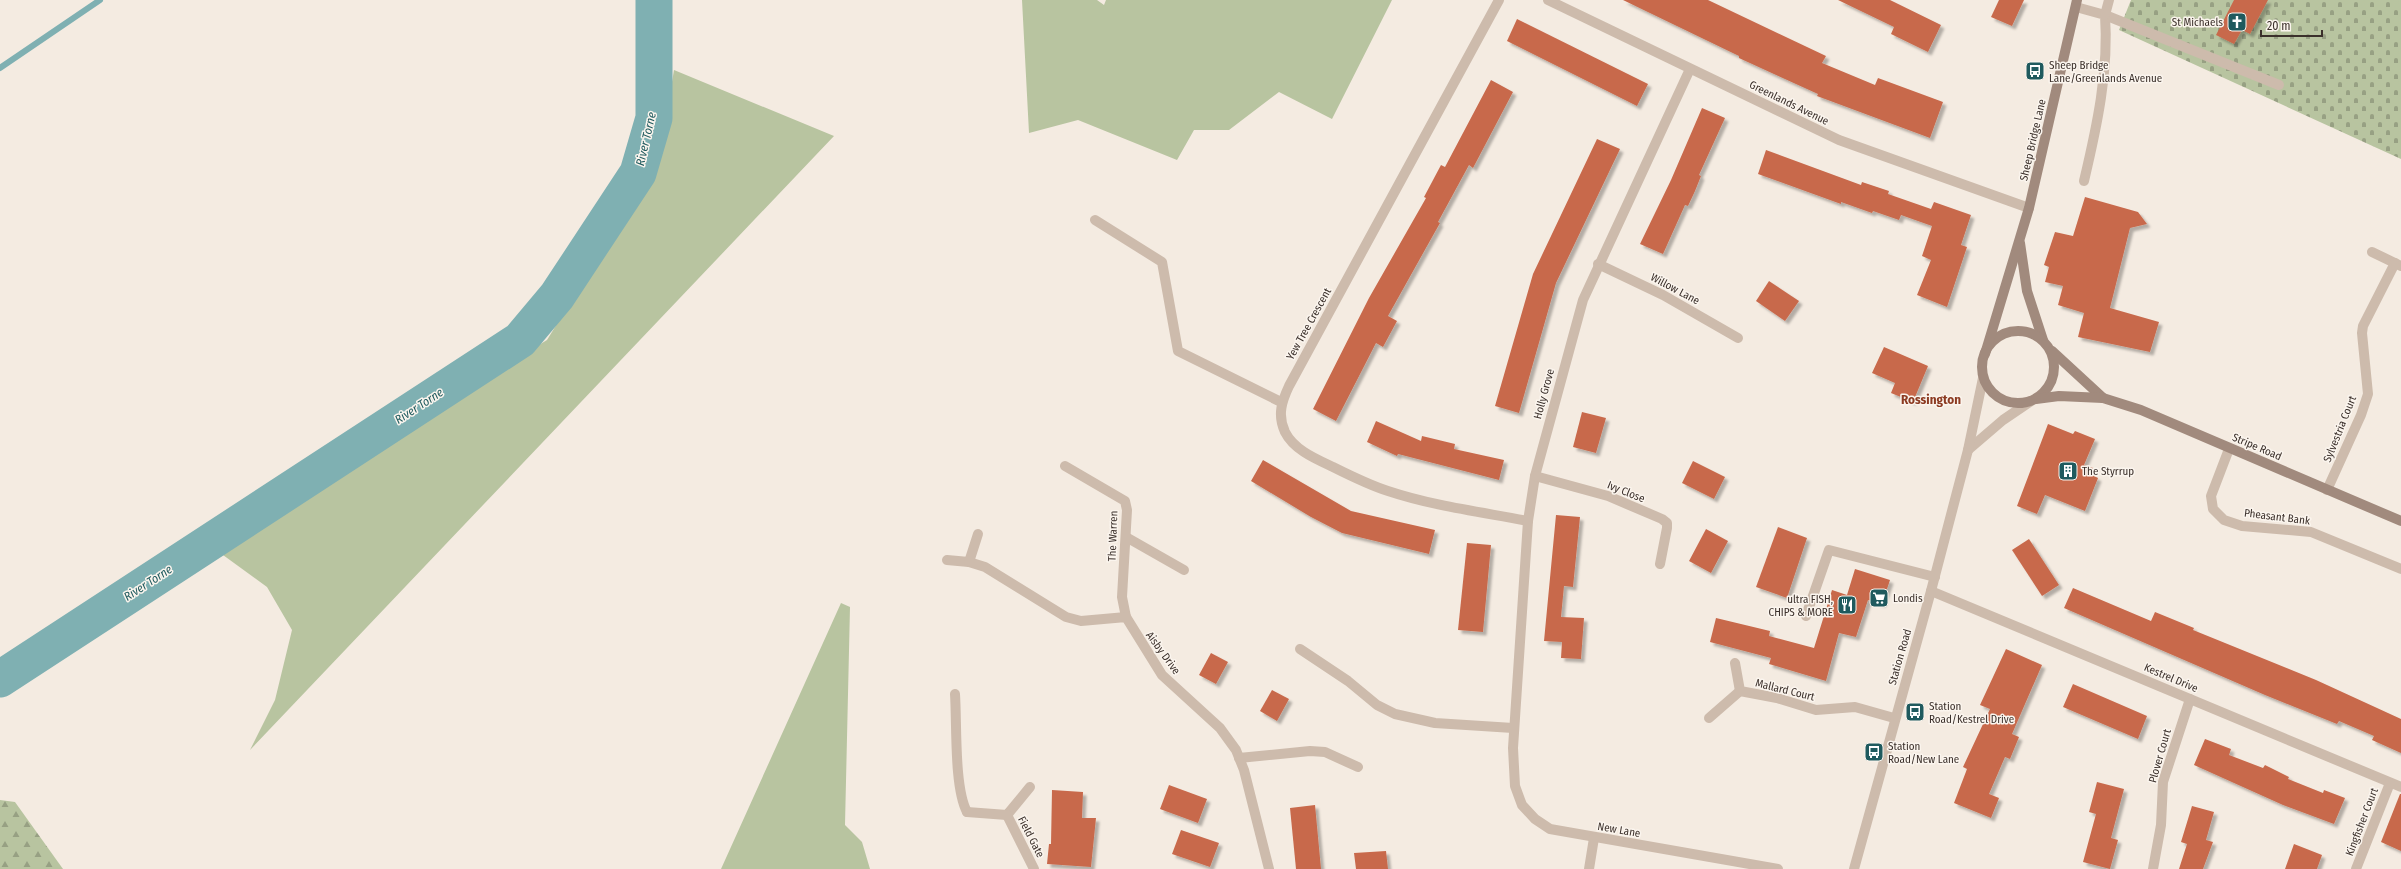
<svg xmlns="http://www.w3.org/2000/svg" width="2401" height="869" font-family="'Fira Sans Condensed',sans-serif">
  <defs>
    <pattern id="forest-firs" width="22" height="20" patternUnits="userSpaceOnUse"><rect width="22" height="20" fill="#b8c4a0"/><path d="M5 1l3.5 6h-7zM16 11l3.5 6h-7z" fill="#97a083"/></pattern>
    <pattern id="cemetery-stones" width="16" height="16" patternUnits="userSpaceOnUse"><rect width="16" height="16" fill="#b8c4a0"/><path d="M2 7V4a2 2 0 0 1 4 0v3zM10 15v-3a2 2 0 0 1 4 0v3z" fill="#97a083"/></pattern>
    <filter id="shadow"><feDropShadow dx="3.5" dy="3.5" stdDeviation="1" flood-color="#0004"/></filter>
  </defs>
  <rect width="100%" height="100%" fill="#f4ebe1"/>
  <g fill="#b8c4a0">
    <path d="M 1022,0 L 1097,0 L 1104,5 L 1106,0 L 1392,0 L 1332,119 L 1279,92 L 1229,130 L 1194,130 L 1177,160 L 1078,120 L 1029,133 Z"/>
    <path d="M 674,70 L 834,136 L 250,750 L 275,700 L 292,630 L 267,587 L 212,547 L 547,340 L 659,159 Z"/>
    <path d="M 841,603 L 850,607 L 845,825 L 862,842 L 870,869 L 721,869 Z"/>
  </g>
  <path fill="url(#forest-firs)" d="M 0,800 L 15,802 L 63,869 L 0,869 Z"/>
  <path fill="url(#cemetery-stones)" d="M 2131,0 L 2401,0 L 2401,159 L 2119,30 Z"/>
  <g fill="none" stroke-linecap="round" stroke-linejoin="round">
    <path stroke="#7fb0b2" stroke-width="6" d="M 0,68 L 100,0"/>
    <path stroke="#7fb0b2" stroke-width="37" d="M 0,679 L 520,340 L 557,296 L 638,173 L 654,118 L 654,0"/>
  </g>
  <g fill="#c8694b" filter="url(#shadow)">
    <path d="M 1623,0 L 1708,0 L 1826,56 L 1822,63 L 1875,85 L 1878,78 L 1943,102 L 1930,138 L 1817,96 L 1818,94 L 1739,58 L 1739,56 Z"/>
    <path d="M 1838,0 L 1890,0 L 1941,25 L 1928,52 L 1891,34 L 1894,27 Z"/>
    <path d="M 1999,0 L 2024,0 L 2012,26 L 1991,17 Z"/>
    <path d="M 2234,0 L 2268,0 L 2250,34 L 2242,30 L 2234,44 L 2216,35 Z"/>
    <path d="M 1517,19 L 1648,84 L 1637,106 L 1507,41 Z"/>
    <path d="M 1491,80 L 1513,92 L 1473,168 L 1469,165 L 1438,222 L 1440,223 L 1431,239 L 1388,316 L 1397,321 L 1383,347 L 1376,343 L 1336,421 L 1313,409 L 1369,298 L 1426,198 L 1424,197 L 1441,165 L 1445,167 Z"/>
    <path d="M 1702,108 L 1725,118 L 1699,175 L 1701,176 L 1695,191 L 1688,206 L 1685,205 L 1663,254 L 1640,244 L 1671,180 Z"/>
    <path d="M 1597,139 L 1620,149 L 1556,283 L 1519,413 L 1495,406 L 1533,274 Z"/>
    <path d="M 1766,150 L 1861,185 L 1862,182 L 1889,191 L 1888,194 L 1931,209 L 1934,202 L 1971,215 L 1961,245 L 1967,247 L 1947,307 L 1917,295 L 1931,260 L 1922,256 L 1932,226 L 1901,215 L 1899,220 L 1873,211 L 1872,213 L 1841,202 L 1841,204 L 1758,174 Z"/>
    <path d="M 2085,197 L 2138,212 L 2147,224 L 2130,228 L 2110,308 L 2159,322 L 2150,352 L 2078,337 L 2084,313 L 2058,305 L 2063,286 L 2045,282 L 2049,267 L 2044,265 L 2055,232 L 2073,236 Z"/>
    <path d="M 1769,281 L 1799,301 L 1785,321 L 1756,301 Z"/>
    <path d="M 1884,347 L 1928,366 L 1913,402 L 1891,393 L 1895,383 L 1872,373 Z"/>
    <path d="M 1582,412 L 1606,418 L 1596,453 L 1573,447 Z"/>
    <path d="M 1376,421 L 1421,441 L 1422,436 L 1455,444 L 1454,449 L 1504,460 L 1499,480 L 1398,454 L 1397,456 L 1367,442 Z"/>
    <path d="M 2048,424 L 2073,434 L 2075,431 L 2095,439 L 2084,465 L 2093,468 L 2090,474 L 2098,478 L 2085,511 L 2045,495 L 2037,514 L 2017,506 Z"/>
    <path d="M 1263,460 L 1351,511 L 1435,530 L 1429,554 L 1342,533 L 1311,517 L 1251,481 Z"/>
    <path d="M 1693,461 L 1725,477 L 1714,499 L 1682,483 Z"/>
    <path d="M 1556,515 L 1580,517 L 1573,587 L 1564,586 L 1561,617 L 1584,618 L 1581,659 L 1561,658 L 1562,642 L 1544,641 Z"/>
    <path d="M 1778,527 L 1807,538 L 1787,598 L 1756,587 Z"/>
    <path d="M 1706,529 L 1728,541 L 1711,573 L 1689,561 Z"/>
    <path d="M 2029,539 L 2059,585 L 2042,596 L 2012,550 Z"/>
    <path d="M 1467,543 L 1491,545 L 1483,632 L 1458,630 Z"/>
    <path d="M 1855,569 L 1890,580 L 1882,604 L 1868,600 L 1856,637 L 1839,633 L 1826,681 L 1769,664 L 1771,658 L 1710,642 L 1716,618 L 1770,631 L 1769,636 L 1814,648 L 1832,590 L 1847,595 Z"/>
    <path d="M 2073,588 L 2151,621 L 2155,612 L 2194,628 L 2193,630 L 2316,680 L 2401,719 L 2401,753 L 2372,740 L 2374,736 L 2339,721 L 2337,724 L 2265,695 L 2064,608 Z"/>
    <path d="M 2006,649 L 2042,665 L 2012,734 L 2019,737 L 2010,759 L 2005,757 L 1989,794 L 1999,798 L 1991,818 L 1954,803 L 1967,769 L 1963,767 L 1990,709 L 1980,705 Z"/>
    <path d="M 1211,653 L 1228,662 L 1216,684 L 1199,675 Z"/>
    <path d="M 2073,684 L 2147,716 L 2138,739 L 2063,707 Z"/>
    <path d="M 1272,690 L 1289,699 L 1277,721 L 1260,711 Z"/>
    <path d="M 2205,739 L 2231,749 L 2229,755 L 2263,768 L 2265,765 L 2289,777 L 2288,779 L 2323,793 L 2324,790 L 2345,798 L 2334,824 L 2283,805 L 2194,765 Z"/>
    <path d="M 2097,782 L 2124,789 L 2111,838 L 2118,840 L 2110,869 L 2083,862 L 2096,814 L 2089,812 Z"/>
    <path d="M 1169,785 L 1207,799 L 1198,823 L 1160,809 Z"/>
    <path d="M 1052,790 L 1083,792 L 1082,818 L 1096,818 L 1091,867 L 1047,864 L 1049,844 L 1051,844 Z"/>
    <path d="M 2400,794 L 2401,794 L 2401,851 L 2381,842 Z"/>
    <path d="M 1315,805 L 1321,869 L 1296,869 L 1290,808 Z"/>
    <path d="M 2192,806 L 2214,812 L 2206,840 L 2213,842 L 2203,869 L 2179,869 L 2187,844 L 2181,842 Z"/>
    <path d="M 1181,830 L 1219,843 L 1210,867 L 1172,854 Z"/>
    <path d="M 2294,844 L 2322,855 L 2317,869 L 2285,869 Z"/>
    <path d="M 1386,851 L 1388,869 L 1356,869 L 1354,853 Z"/>
  </g>
  <g fill="none" stroke-linecap="round" stroke-linejoin="round">
    <g stroke="#cdbbac" stroke-width="10">
      <path d="M 2076,7 L 2105,15 C 2109,71 2097,126 2084,181"/>
      <path d="M 2105,15 L 2279,85"/>
      <path d="M 1095,220 L 1162,262 L 1178,351 L 1281,402"/>
      <path d="M 1126,537 L 1184,570"/>
      <path d="M 1806,616 L 1829,550 L 1935,577"/>
      <path d="M 1300,649 L 1348,681 L 1377,705 L 1395,714 L 1435,723 L 1513,728"/>
      <path d="M 955,694 C 957,724 954,788 967,812"/>
      <path d="M 1239,758 L 1310,751 L 1325,752 L 1358,767"/>
    </g>
    <g stroke="#cdbbac" stroke-width="10">
      <path d="M 1499,0 L 1289,386 C 1282,401 1277,415 1285,432 C 1294,450 1316,459 1333,467 C 1351,476 1369,485 1388,491 C 1433,506 1481,512 1528,521"/>
      <path d="M 1548,0 L 1839,140 L 2029,208"/>
      <path d="M 2105,15 L 2109,0"/>
      <path d="M 1690,69 L 1583,300 L 1535,476 L 1528,521 L 1513,748 L 1515,786 L 1522,805 L 1535,819 L 1550,829 L 1778,869"/>
      <path d="M 2372,252 L 2401,266"/>
      <path d="M 1598,264 L 1663,295 L 1738,338"/>
      <path d="M 2229,449 L 2211,496 L 2213,509 L 2224,520 L 2242,526 L 2311,532 L 2401,569"/>
      <path d="M 1065,466 L 1125,501 L 1127,510 L 1122,597 L 1126,617"/>
      <path d="M 1535,476 L 1608,496 L 1662,519 L 1667,523 L 1667,528 L 1660,564"/>
      <path d="M 2327,490 L 2361,415 L 2368,394 L 2362,333 L 2363,326 L 2395,263"/>
      <path d="M 947,560 L 969,562 L 985,567 L 1066,617 L 1081,621 L 1126,617 L 1162,675 L 1220,728 L 1236,750 L 1244,770 L 1269,869"/>
      <path d="M 969,562 L 978,534"/>
      <path d="M 1931,591 L 2401,787"/>
      <path d="M 1735,663 L 1740,691 L 1777,698 L 1816,710 L 1855,707 L 1894,718"/>
      <path d="M 1709,718 L 1740,691"/>
      <path d="M 967,812 L 1007,815 L 1030,787"/>
      <path d="M 1007,815 L 1034,869"/>
      <path d="M 1589,869 L 1594,838"/>
      <path d="M 2153,869 L 2161,825 L 2163,782 L 2190,699"/>
      <path d="M 2356,869 L 2390,783"/>
    </g>
    <g stroke="#cdbbac" stroke-width="10">
      <path d="M 1968,450 L 2003,420 L 2031,401"/>
      <path d="M 1854,869 L 1931,591 L 1968,450 L 1983,378"/>
    </g>
    <g stroke="#a18a7d" stroke-width="10">
      <path d="M 2020,243 L 2027,291 L 2043,340"/>
      <circle cx="2018" cy="367" r="36"/>
      <path d="M 2052,351 L 2103,398"/>
      <path d="M 1985,354 L 2029,208 L 2077,0"/>
      <path d="M 2036,399 L 2059,396 L 2103,398 L 2141,410 L 2401,521"/>
    </g>
  </g>
  <defs>
    <symbol id="church-square" viewBox="-11 -11 22 22"><rect x="-9" y="-9" width="18" height="18" rx="4" fill="#1f5a5e" stroke="#fbf5ee"/><path d="M-1.2-6h2.4v3.5h3.3v2.4h-3.3V6h-2.4V-.1h-3.3v-2.4h3.3Z" fill="#fff"/></symbol>
    <symbol id="bus-square" viewBox="-11 -11 22 22"><rect x="-9" y="-9" width="18" height="18" rx="4" fill="#1f5a5e" stroke="#fbf5ee"/><path d="M-5-6H5V4H4V6H2V4H-2V6H-4V4H-5ZM-3.5-4V0h7V-4ZM-3.5 1.2v1.5H-2V1.2ZM2 1.2v1.5H3.5V1.2Z" fill="#fff"/></symbol>
    <symbol id="building-square" viewBox="-11 -11 22 22"><rect x="-9" y="-9" width="18" height="18" rx="4" fill="#1f5a5e" stroke="#fbf5ee"/><path d="M-4-6H4V6H1V3H-1V6H-4ZM-2.5-4.3h1.7v1.8h-1.7ZM.8-4.3h1.7v1.8H.8ZM-2.5-1h1.7V.8h-1.7ZM.8-1h1.7V.8H.8Z" fill="#fff"/></symbol>
    <symbol id="supermarket-square" viewBox="-11 -11 22 22"><rect x="-9" y="-9" width="18" height="18" rx="4" fill="#1f5a5e" stroke="#fbf5ee"/><path d="M-6-5.5h2.5l.6 2H6L4.5 2H-2.5L-4.4-4H-6ZM-1.5 3.2a1.3 1.3 0 1 0 .1 0ZM3 3.2a1.3 1.3 0 1 0 .1 0Z" fill="#fff"/></symbol>
    <symbol id="restaurant-square" viewBox="-11 -11 22 22"><rect x="-9" y="-9" width="18" height="18" rx="4" fill="#1f5a5e" stroke="#fbf5ee"/><path d="M-5-6h1v4h1v-4h1v4h1v-4h1v5L-1.5 .5V6h-2V.5L-5-1ZM5-6V6H3V1.5H1.5Q1.5-4 5-6Z" fill="#fff"/></symbol>
  </defs>
  <g fill-rule="evenodd">
    <use href="#church-square" x="2226" y="11" width="22" height="22"/>
    <use href="#bus-square" x="2024" y="60" width="22" height="22"/>
    <use href="#building-square" x="2057" y="460" width="22" height="22"/>
    <use href="#supermarket-square" x="1868" y="587" width="22" height="22"/>
    <use href="#restaurant-square" x="1836" y="594" width="22" height="22"/>
    <use href="#bus-square" x="1904" y="701" width="22" height="22"/>
    <use href="#bus-square" x="1863" y="741" width="22" height="22"/>
  </g>
  <g text-anchor="middle" dominant-baseline="central" stroke-width="3" stroke-linejoin="round" paint-order="stroke">
    <g font-size="11" fill="#3b302b" stroke="#fbf5ee" text-anchor="start">
      <text x="2223" y="22" text-anchor="end">St Michaels</text>
      <text x="2049" y="65">Sheep Bridge<tspan x="2049" dy="13">Lane/Greenlands Avenue</tspan></text>
      <text x="2082" y="471">The Styrrup</text>
      <text x="1893" y="598">Londis</text>
      <text x="1833" y="599" text-anchor="end">ultra FISH,<tspan x="1833" dy="13">CHIPS &amp; MORE</tspan></text>
      <text x="1929" y="706">Station<tspan x="1929" dy="13">Road/Kestrel Drive</tspan></text>
      <text x="1888" y="746">Station<tspan x="1888" dy="13">Road/New Lane</tspan></text>
    </g>
    <g font-size="11" fill="#3b302b" stroke="#fbf5ee">
      <text transform="translate(1789 103) rotate(26)">Greenlands Avenue</text>
      <text transform="translate(2033 140) rotate(-77)">Sheep Bridge Lane</text>
      <text transform="translate(1675 289) rotate(28)">Willow Lane</text>
      <text transform="translate(1309 324) rotate(-61)">Yew Tree Crescent</text>
      <text transform="translate(1544 394) rotate(-75)">Holly Grove</text>
      <text transform="translate(2340 429) rotate(-68)">Sylvestria Court</text>
      <text transform="translate(2257 447) rotate(23)">Stripe Road</text>
      <text transform="translate(1626 492) rotate(22)">Ivy Close</text>
      <text transform="translate(2277 517) rotate(7)">Pheasant Bank</text>
      <text transform="translate(1113 536) rotate(-88)">The Warren</text>
      <text transform="translate(1163 653) rotate(54)">Aisby Drive</text>
      <text transform="translate(1900 657) rotate(-74)">Station Road</text>
      <text transform="translate(2171 678) rotate(23)">Kestrel Drive</text>
      <text transform="translate(1785 690) rotate(14)">Mallard Court</text>
      <text transform="translate(2160 756) rotate(-74)">Plover Court</text>
      <text transform="translate(2362 822) rotate(-69)">Kingfisher Court</text>
      <text transform="translate(1619 830) rotate(10)">New Lane</text>
      <text transform="translate(1031 837) rotate(63)">Field Gate</text>
    </g>
    <g font-size="12" font-style="italic" fill="#1f5a5e" stroke="#fbf5ee">
      <text transform="translate(646 139) rotate(-77)">River Torne</text>
      <text transform="translate(419 406) rotate(-33)">River Torne</text>
      <text transform="translate(148 583) rotate(-33)">River Torne</text>
    </g>
    <g font-size="13" font-weight="bold" fill="#8c3b22" stroke="#fbf5ee">
      <text x="1931" y="399">Rossington</text>
    </g>
  </g>
  <path d="M2261 30v6h61v-6" fill="none" stroke="#3b302b" stroke-width="2"/>
  <text x="2267" y="30" font-size="12" fill="#3b302b" stroke="#fbf5ee" stroke-width="3" paint-order="stroke">20 m</text>
</svg>
